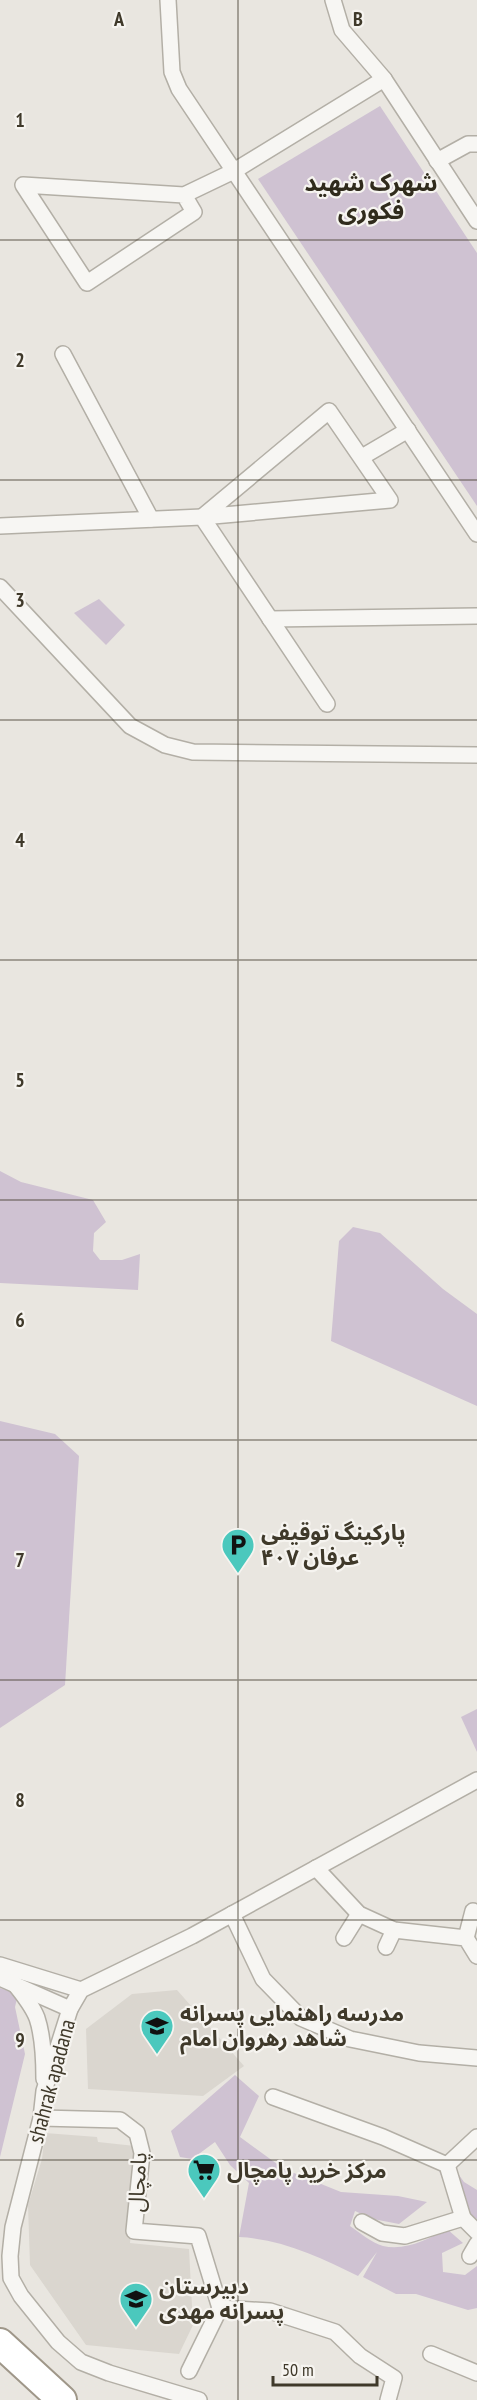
<svg xmlns="http://www.w3.org/2000/svg" width="477" height="2400" font-family="'PT Sans Narrow','Noto Sans Arabic',sans-serif">
  <rect width="100%" height="100%" fill="#e9e6e0"/>
  <g fill="#dad6cf">
    <path d="M 177,1990 L 244,2066 L 203,2096 L 88,2089 L 86,2029 L 132,1994 Z"/>
    <path d="M 45,2133 L 97,2137 L 98,2142 L 135,2146 L 140,2152 L 130,2243 L 189,2249 L 193,2325 L 179,2354 L 86,2345 L 30,2265 L 28,2205 L 42,2159 Z"/>
  </g>
  <g fill="#cfc2d2">
    <path d="M 380,106 L 477,253 L 477,506 L 258,179 Z"/>
    <path d="M 99,599 L 125,625 L 106,645 L 74,613 Z"/>
    <path d="M 0,1171 L 21,1182 L 93,1200 L 106,1222 L 94,1233 L 93,1251 L 100,1260 L 122,1260 L 140,1254 L 138,1290 L 0,1283 Z"/>
    <path d="M 353,1227 L 380,1233 L 443,1289 L 477,1314 L 477,1406 L 331,1341 L 339,1241 Z"/>
    <path d="M 0,1421 L 55,1434 L 79,1456 L 65,1685 L 0,1728 Z"/>
    <path d="M 477,1709 L 477,1752 L 461,1717 Z"/>
    <path d="M 0,1988 L 18,1994 L 15,2007 L 25,2054 L 0,2157 Z"/>
    <path d="M 235,2075 L 259,2096 L 240,2137 L 284,2169 L 341,2192 L 398,2196 L 427,2202 L 399,2224 L 373,2219 L 355,2211 L 350,2226 C 359,2232 372,2243 383,2246 C 406,2251 428,2239 447,2229 L 463,2243 L 442,2253 L 443,2272 L 465,2275 L 477,2266 L 477,2308 L 468,2310 L 416,2294 L 396,2294 L 363,2277 L 377,2252 L 358,2276 C 321,2257 281,2239 239,2237 L 249,2183 L 230,2165 L 215,2142 L 192,2159 L 180,2157 L 171,2131 Z"/>
    <path d="M 449,2161 L 464,2182 L 477,2190 L 477,2219 L 454,2207 L 437,2166 Z"/>
  </g>
  <g fill="none" stroke-linecap="round" stroke-linejoin="round">
    <defs>
      <g id="street">
        <path d="M 168,0 L 172,72 L 179,89 L 477,534"/>
        <path d="M 333,0 L 342,30 L 384,79 L 477,221"/>
        <path d="M 437,161 L 468,144 L 477,144"/>
        <path d="M 184,195 L 194,212 L 87,283 L 23,185 L 184,195 L 234,171 L 384,79"/>
        <path d="M 63,354 L 151,519"/>
        <path d="M 329,411 L 390,500 L 202,517 Z"/>
        <path d="M 362,457 L 408,430"/>
        <path d="M 0,526 L 202,517 L 327,704"/>
        <path d="M 0,587 L 130,726 L 165,745 L 193,752 L 477,755"/>
        <path d="M 270,619 L 477,616"/>
        <path d="M 316,1868 L 359,1914 L 394,1930 L 466,1938 L 477,1956"/>
        <path d="M 232,1914 L 263,1979 L 301,2018 L 350,2039 L 419,2053 L 477,2058"/>
        <path d="M 344,1938 L 359,1914"/>
        <path d="M 466,1938 L 473,1911"/>
        <path d="M 386,1947 L 394,1930"/>
        <path d="M 0,1965 L 81,1990"/>
        <path d="M 0,1978 L 70,2009"/>
        <path d="M 13,1982 C 22,1993 32,2005 37,2018 C 43,2036 44,2060 44,2079"/>
        <path d="M 273,2097 L 383,2137 L 447,2165 L 463,2218"/>
        <path d="M 41,2118 L 120,2120 L 137,2133 L 142,2153 L 134,2231 L 198,2236 L 220,2308 L 189,2371"/>
        <path d="M 447,2165 L 477,2137"/>
        <path d="M 362,2222 L 382,2233 L 405,2236 L 463,2218 L 477,2232"/>
        <path d="M 470,2256 L 477,2244"/>
        <path d="M 220,2308 L 270,2311 L 335,2332 L 360,2356 L 394,2378 L 388,2400"/>
        <path d="M 431,2354 L 477,2373"/>
        <path d="M 199,2400 L 109,2373 L 81,2362 L 58,2342 L 21,2296 L 11,2278 L 10,2256 L 13,2227 L 41,2118 L 44,2091 L 70,2009 L 81,1990 L 192,1936 L 477,1780"/>
      </g>
      <path id="highway" d="M 0,2343 L 62,2400"/>
    </defs>
    <use href="#street" stroke="#b3afa6" stroke-width="18"/>
    <use href="#highway" stroke="#9f9789" stroke-width="32"/>
    <use href="#street" stroke="#f7f6f3" stroke-width="15"/>
    <use href="#highway" stroke="#fff" stroke-width="28"/>
  </g>
  <path fill="none" stroke="#3f392a" stroke-width="1.5" stroke-opacity="0.55" d="M 238,0 L 238,2400M 0,240 L 477,240M 0,480 L 477,480M 0,720 L 477,720M 0,960 L 477,960M 0,1200 L 477,1200M 0,1440 L 477,1440M 0,1680 L 477,1680M 0,1920 L 477,1920M 0,2160 L 477,2160"/>
  <defs>
    <symbol id="parking-pin" viewBox="-11 -11 22 30"><path d="M0 17L-7.5 6A9.5 9.5 0 1 1 7.5 6Z" fill="#4bc8bd" stroke="#f6f4f0"/><path d="M-3.5-5.5H1a3.5 3.5 0 0 1 0 7H-1V5.5H-3.5ZM-1-3.4V-.6H.8a1.4 1.4 0 0 0 0-2.8Z" fill="#111"/></symbol>
    <symbol id="school-pin" viewBox="-11 -11 22 30"><path d="M0 17L-7.5 6A9.5 9.5 0 1 1 7.5 6Z" fill="#4bc8bd" stroke="#f6f4f0"/><path d="M0-5L7-2L0 1L-7-2ZM-4 1L0 2.5L4 1V4Q0 6-4 4Z" fill="#111"/></symbol>
    <symbol id="supermarket-pin" viewBox="-11 -11 22 30"><path d="M0 17L-7.5 6A9.5 9.5 0 1 1 7.5 6Z" fill="#4bc8bd" stroke="#f6f4f0"/><path d="M-6-5.5h2.5l.6 2H6L4.5 2H-2.5L-4.4-4H-6ZM-1.5 3.2a1.3 1.3 0 1 0 .1 0ZM3 3.2a1.3 1.3 0 1 0 .1 0Z" fill="#111"/></symbol>
  </defs>
  <g fill-rule="evenodd">
    <use href="#parking-pin" x="219" y="1526" width="38" height="52"/>
    <use href="#school-pin" x="138" y="2007" width="38" height="52"/>
    <use href="#supermarket-pin" x="185" y="2151" width="38" height="52"/>
    <use href="#school-pin" x="117" y="2280" width="38" height="52"/>
  </g>
  <g text-anchor="middle" dominant-baseline="central" stroke-width="4.5" stroke-linejoin="round" paint-order="stroke">
    <g font-size="22" font-weight="bold" fill="#3f392a" stroke="#f6f4f0" text-anchor="start">
      <text x="261" y="1532">پارکینگ توقیفی<tspan x="261" dy="25">عرفان ۴۰۷</tspan></text>
      <text x="180" y="2013">مدرسه راهنمایی پسرانه<tspan x="180" dy="25">شاهد رهروان امام</tspan></text>
      <text x="227" y="2170">مرکز خرید پامچال</text>
      <text x="159" y="2286">دبیرستان<tspan x="159" dy="25">پسرانه مهدی</tspan></text>
    </g>
    <g font-size="22" fill="#3f392a" stroke="#f6f4f0">
      <text transform="translate(51 2081) rotate(-75)">shahrak apadana</text>
      <text transform="translate(137 2182) rotate(-87)">پامچال</text>
    </g>
    <g font-size="24" font-weight="bold" fill="#302b1c" stroke="#f6f4f0">
      <text x="371" y="182">شهرک شهید<tspan x="371" dy="28">فکوری</tspan></text>
    </g>
  </g>
  <g font-size="20" text-anchor="middle" font-weight="bold" fill="#3f392a" stroke="#f6f4f0" stroke-width="4.5" stroke-linejoin="round" paint-order="stroke">
    <text x="119" y="26">A</text>
    <text x="358" y="26">B</text>
    <text x="20" y="127">1</text>
    <text x="20" y="367">2</text>
    <text x="20" y="607">3</text>
    <text x="20" y="847">4</text>
    <text x="20" y="1087">5</text>
    <text x="20" y="1327">6</text>
    <text x="20" y="1567">7</text>
    <text x="20" y="1807">8</text>
    <text x="20" y="2047">9</text>
  </g>
  <path d="M273 2376v9h104v-9" fill="none" stroke="#3f392a" stroke-width="3"/>
  <text x="282" y="2376" font-size="18" fill="#3f392a" stroke="#f6f4f0" stroke-width="4.5" paint-order="stroke">50 m</text>
</svg>
